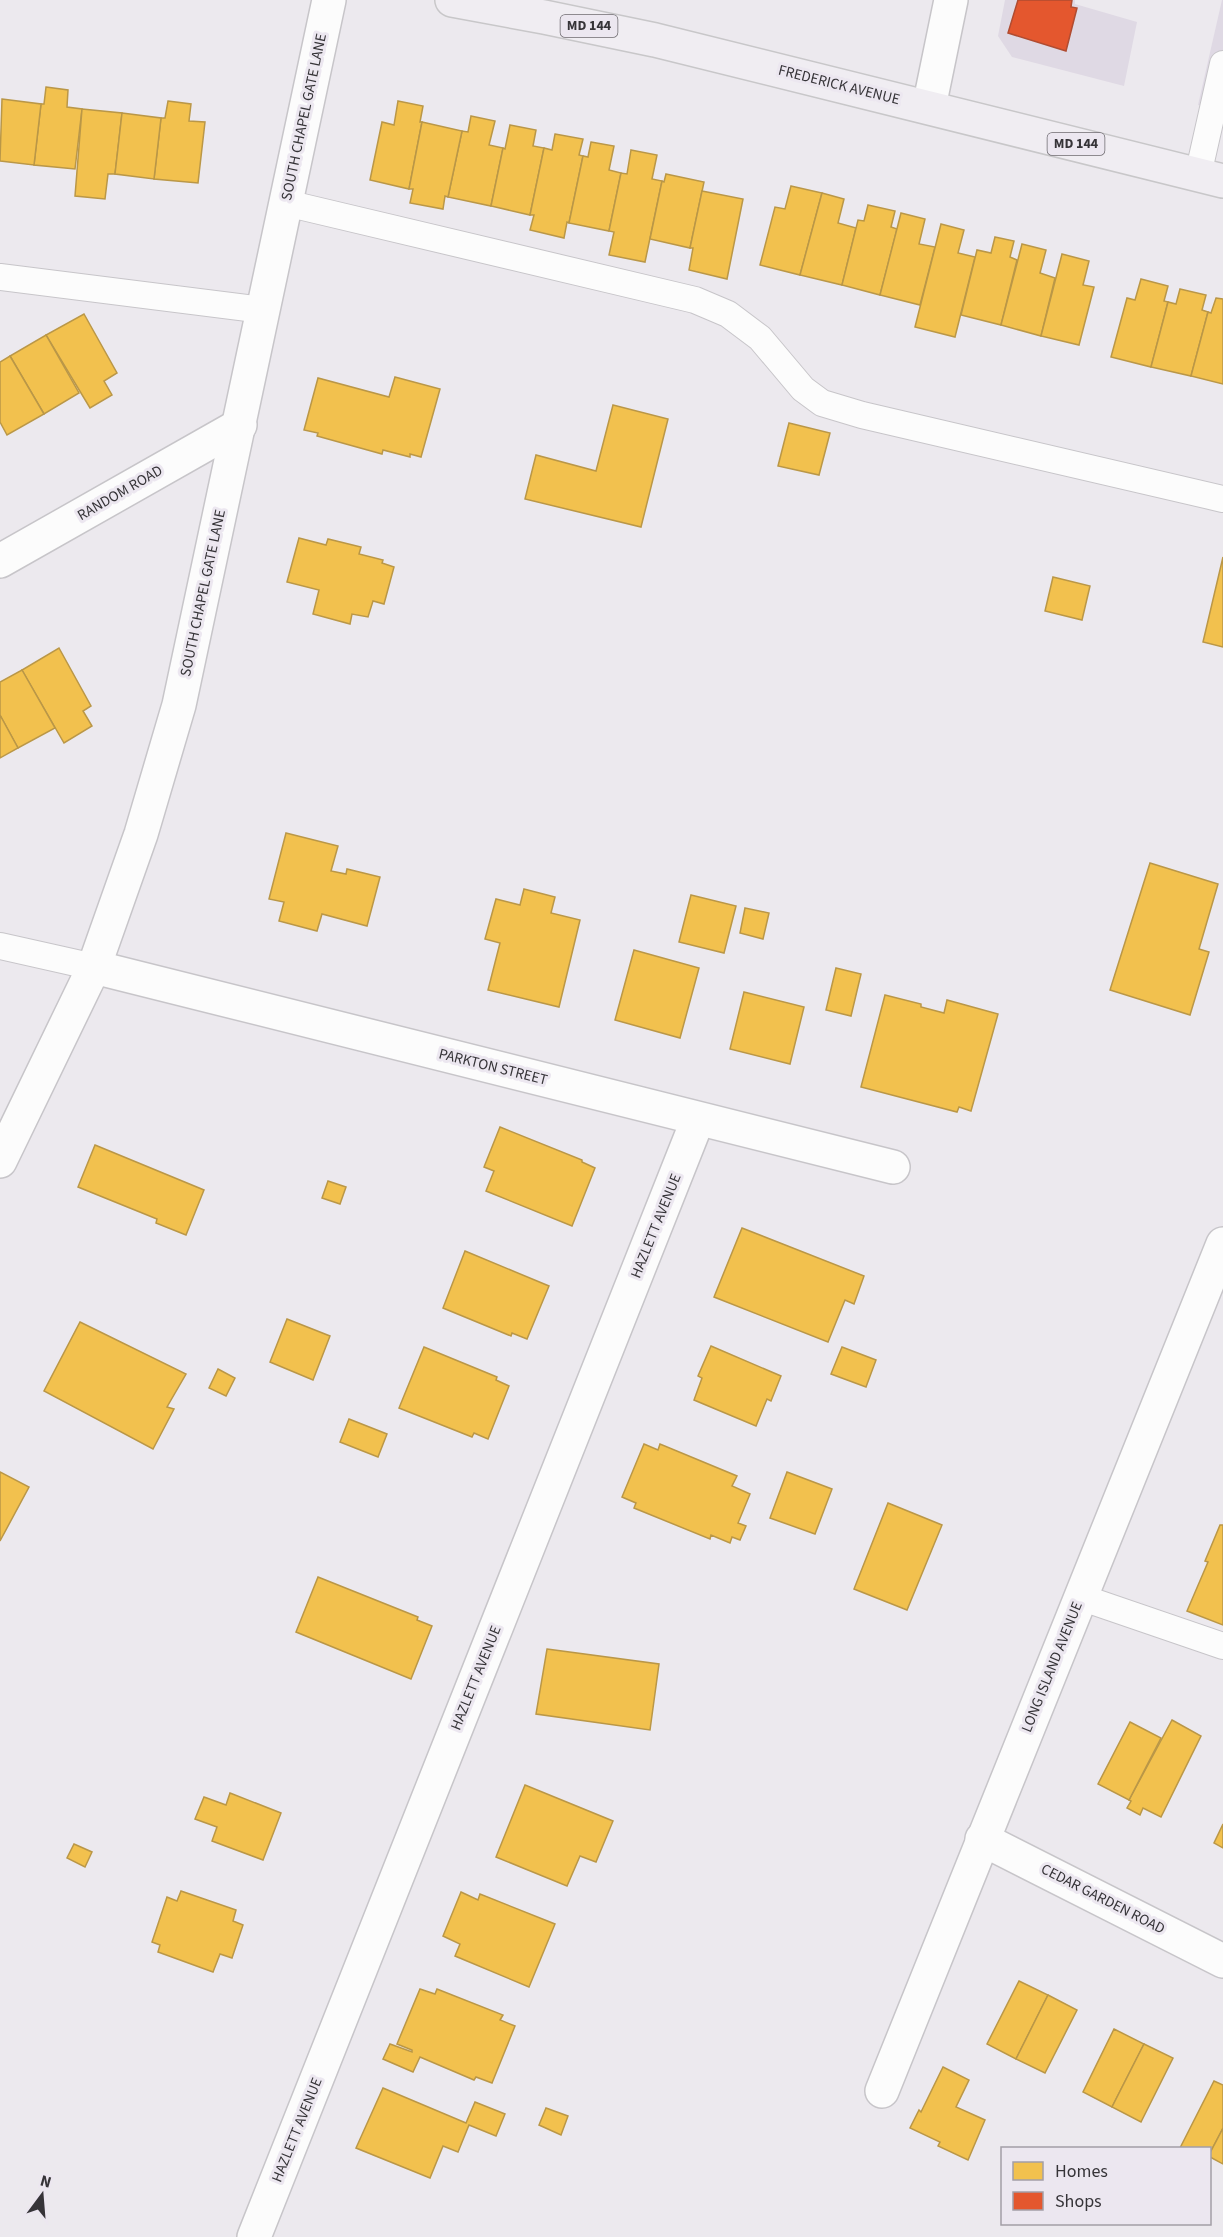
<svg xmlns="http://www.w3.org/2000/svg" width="1223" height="2237" font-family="'Source Sans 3',sans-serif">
  <rect width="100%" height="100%" fill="#ece9ee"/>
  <g fill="#dfd9e4">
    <path d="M 1005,0 L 1075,0 L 1075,4 L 1137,22 L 1124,86 L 1012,57 L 998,36 Z"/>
    <path d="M 1222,0 L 1223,0 L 1223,111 L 1198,105 Z"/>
  </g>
  <g fill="#f2c14e" stroke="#ba9747" stroke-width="1.5">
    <path d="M 46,87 L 68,90 L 67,107 L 82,109 L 75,169 L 34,165 L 41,104 L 44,104 Z"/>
    <path d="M 2,99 L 41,104 L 34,165 L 0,161 Z"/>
    <path d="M 168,101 L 191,104 L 189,121 L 205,122 L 198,183 L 154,179 L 161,118 L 165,118 Z"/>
    <path d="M 398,101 L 423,106 L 420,122 L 422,122 L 409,189 L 370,180 L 382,122 L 394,125 Z"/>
    <path d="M 82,109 L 122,113 L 115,174 L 108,174 L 105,199 L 75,196 Z"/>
    <path d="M 122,113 L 161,118 L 154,179 L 115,174 Z"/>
    <path d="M 471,116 L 495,121 L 489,145 L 503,148 L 491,206 L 448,197 L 462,131 L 468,132 Z"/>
    <path d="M 422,122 L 462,131 L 448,197 L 445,196 L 443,209 L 410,203 L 413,189 L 409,189 Z"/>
    <path d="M 510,125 L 536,130 L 533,146 L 544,148 L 530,215 L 491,206 L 503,148 L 505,149 Z"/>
    <path d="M 555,134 L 583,139 L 579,155 L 583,156 L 569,223 L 567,222 L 564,238 L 530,230 L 534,215 L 530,215 L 544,148 L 552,150 Z"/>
    <path d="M 591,142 L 614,146 L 609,170 L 621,173 L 609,231 L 569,223 L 583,156 L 588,157 Z"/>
    <path d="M 631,150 L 657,155 L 652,179 L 662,181 L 645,262 L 609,255 L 614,232 L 609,231 L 621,173 L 627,174 Z"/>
    <path d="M 666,174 L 704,182 L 690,248 L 650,239 L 662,181 L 664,182 Z"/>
    <path d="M 791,186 L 822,193 L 800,275 L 760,265 L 775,207 L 785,209 Z"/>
    <path d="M 702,191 L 743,199 L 727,279 L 689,270 L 693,248 L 690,248 Z"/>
    <path d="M 822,193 L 844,199 L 838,223 L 856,228 L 842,285 L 800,275 Z"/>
    <path d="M 868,205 L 895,211 L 891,227 L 897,229 L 880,295 L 842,285 L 858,220 L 864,221 Z"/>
    <path d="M 901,213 L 925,219 L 919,244 L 935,247 L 920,305 L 880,295 Z"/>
    <path d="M 941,224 L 964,230 L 958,253 L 975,257 L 955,337 L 915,327 Z"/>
    <path d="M 995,237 L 1014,241 L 1010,257 L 1017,260 L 1001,325 L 961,315 L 977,250 L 991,253 Z"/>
    <path d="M 1022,244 L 1046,250 L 1040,273 L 1055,278 L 1041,336 L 1001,325 Z"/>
    <path d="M 1062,254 L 1089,261 L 1083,285 L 1094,287 L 1079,345 L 1041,336 Z"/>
    <path d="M 1141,279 L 1168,286 L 1164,301 L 1168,302 L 1151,367 L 1111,357 L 1127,298 L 1135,300 Z"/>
    <path d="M 1180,289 L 1206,295 L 1202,310 L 1208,312 L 1191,376 L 1151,367 L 1168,302 L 1176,304 Z"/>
    <path d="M 1216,298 L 1223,299 L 1223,384 L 1191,376 L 1208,312 L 1211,313 Z"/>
    <path d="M 84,314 L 117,373 L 104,381 L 112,395 L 90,408 L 46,335 Z"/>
    <path d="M 46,335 L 79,393 L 44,414 L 10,356 Z"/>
    <path d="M 10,356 L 44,414 L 7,435 L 0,422 L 0,362 Z"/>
    <path d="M 395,377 L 440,389 L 421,457 L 410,454 L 410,457 L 383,450 L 382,454 L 317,436 L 318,433 L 304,430 L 318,378 L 389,397 Z"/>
    <path d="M 613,405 L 668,419 L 641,527 L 525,499 L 536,455 L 596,471 Z"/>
    <path d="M 789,423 L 830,433 L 819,475 L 778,466 Z"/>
    <path d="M 299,538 L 326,545 L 328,539 L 361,547 L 359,554 L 383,560 L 382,563 L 394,567 L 384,604 L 373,601 L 368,617 L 352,614 L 350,624 L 313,614 L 319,590 L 287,582 Z"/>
    <path d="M 1223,557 L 1223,647 L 1203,642 Z"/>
    <path d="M 1053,577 L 1090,586 L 1082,620 L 1045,611 Z"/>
    <path d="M 59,648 L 91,706 L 83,711 L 92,726 L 64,743 L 22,670 Z"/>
    <path d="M 22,670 L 55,728 L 18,748 L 0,715 L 0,682 Z"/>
    <path d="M 0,715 L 18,748 L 0,758 Z"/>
    <path d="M 286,833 L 338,846 L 331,871 L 346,874 L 347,869 L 380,877 L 367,926 L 322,914 L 317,931 L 279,921 L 284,902 L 269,899 Z"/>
    <path d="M 1150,863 L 1218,884 L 1199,949 L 1209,952 L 1190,1015 L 1110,990 Z"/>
    <path d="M 524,889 L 555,897 L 551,913 L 580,920 L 559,1007 L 488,990 L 500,943 L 485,939 L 496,899 L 520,905 Z"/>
    <path d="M 691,895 L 736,906 L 724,953 L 679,942 Z"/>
    <path d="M 745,908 L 769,913 L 763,939 L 740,933 Z"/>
    <path d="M 634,950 L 699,968 L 680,1038 L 615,1020 Z"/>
    <path d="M 836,968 L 861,974 L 851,1016 L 826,1010 Z"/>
    <path d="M 744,992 L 804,1007 L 790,1064 L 730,1049 Z"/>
    <path d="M 885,995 L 921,1004 L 921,1007 L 944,1013 L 947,1000 L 998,1014 L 971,1111 L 959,1107 L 957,1112 L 861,1087 Z"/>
    <path d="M 500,1127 L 582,1160 L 582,1162 L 595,1168 L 572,1226 L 486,1191 L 494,1171 L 484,1167 Z"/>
    <path d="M 95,1145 L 204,1190 L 186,1235 L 156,1223 L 157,1219 L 78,1187 Z"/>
    <path d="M 328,1181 L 346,1187 L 340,1204 L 322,1198 Z"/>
    <path d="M 742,1228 L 864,1276 L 854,1304 L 845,1300 L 828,1342 L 714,1297 Z"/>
    <path d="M 465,1251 L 549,1286 L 527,1339 L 512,1333 L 511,1336 L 443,1308 Z"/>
    <path d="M 287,1319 L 330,1336 L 313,1380 L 270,1362 Z"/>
    <path d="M 80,1322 L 186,1374 L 167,1407 L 174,1409 L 153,1449 L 44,1391 Z"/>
    <path d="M 711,1346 L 781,1376 L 771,1401 L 767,1399 L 756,1426 L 694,1400 L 702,1378 L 698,1376 Z"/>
    <path d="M 424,1347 L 497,1377 L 496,1380 L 509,1386 L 488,1439 L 474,1433 L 472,1437 L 399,1408 Z"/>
    <path d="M 842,1347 L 876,1360 L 866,1387 L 831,1374 Z"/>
    <path d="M 218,1369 L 235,1378 L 226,1396 L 209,1388 Z"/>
    <path d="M 349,1419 L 387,1434 L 378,1457 L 340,1442 Z"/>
    <path d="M 644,1444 L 658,1450 L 660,1444 L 737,1476 L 732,1486 L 750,1494 L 738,1523 L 746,1526 L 740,1540 L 732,1537 L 730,1543 L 711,1535 L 710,1539 L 634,1508 L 636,1503 L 622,1497 Z"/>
    <path d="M 0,1472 L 29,1487 L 0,1541 Z"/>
    <path d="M 787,1472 L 832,1489 L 815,1534 L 770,1518 Z"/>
    <path d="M 888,1503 L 942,1525 L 907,1610 L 854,1589 Z"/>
    <path d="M 1220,1525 L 1223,1525 L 1223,1625 L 1187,1611 L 1208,1562 L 1205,1561 Z"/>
    <path d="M 318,1577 L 418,1617 L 417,1620 L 432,1626 L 411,1679 L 296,1632 Z"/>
    <path d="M 547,1649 L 659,1664 L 650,1730 L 536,1714 Z"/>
    <path d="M 1172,1720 L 1201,1736 L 1161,1817 L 1143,1808 L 1140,1815 L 1127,1808 L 1131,1801 L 1129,1800 Z"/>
    <path d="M 1130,1722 L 1161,1738 L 1129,1800 L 1098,1784 Z"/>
    <path d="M 525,1785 L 613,1821 L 596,1862 L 580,1856 L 567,1886 L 496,1857 Z"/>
    <path d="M 230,1793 L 281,1813 L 263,1860 L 212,1841 L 217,1827 L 195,1819 L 204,1797 L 226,1805 Z"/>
    <path d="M 1223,1824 L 1223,1848 L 1214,1843 Z"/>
    <path d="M 74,1844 L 92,1852 L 85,1867 L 67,1858 Z"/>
    <path d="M 181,1891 L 236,1910 L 233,1921 L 243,1925 L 232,1958 L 220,1954 L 213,1972 L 158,1952 L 160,1945 L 152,1942 L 167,1897 L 177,1901 Z"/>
    <path d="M 461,1892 L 478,1900 L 480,1894 L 555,1924 L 529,1987 L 455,1956 L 460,1944 L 443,1936 Z"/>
    <path d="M 1019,1981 L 1048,1995 L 1016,2059 L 987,2044 Z"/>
    <path d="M 420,1989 L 435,1994 L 437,1989 L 503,2015 L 500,2020 L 515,2026 L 492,2083 L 476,2077 L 474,2080 L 420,2057 L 413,2072 L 383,2059 L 390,2044 L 412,2052 L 412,2050 L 397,2044 Z"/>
    <path d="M 1048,1995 L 1077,2010 L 1045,2073 L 1016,2059 Z"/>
    <path d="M 1114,2029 L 1144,2044 L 1112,2107 L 1083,2092 Z"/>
    <path d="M 1144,2044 L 1173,2058 L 1141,2122 L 1112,2107 Z"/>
    <path d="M 943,2067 L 969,2080 L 956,2107 L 985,2120 L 968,2160 L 938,2146 L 940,2142 L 910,2128 L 919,2110 L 921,2112 Z"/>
    <path d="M 1214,2081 L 1223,2085 L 1223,2128 L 1210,2153 L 1210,2148 L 1180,2148 Z"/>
    <path d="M 383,2088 L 466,2123 L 475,2102 L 505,2114 L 496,2136 L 469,2125 L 458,2152 L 443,2146 L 430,2178 L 356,2148 Z"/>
    <path d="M 546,2108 L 568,2116 L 561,2135 L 539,2125 Z"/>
    <path d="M 1223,2128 L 1223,2164 L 1210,2157 L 1210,2153 Z"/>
  </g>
  <path fill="#e4572e" stroke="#b04c31" stroke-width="1.5" d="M 1018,0 L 1072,0 L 1071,7 L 1077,8 L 1066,51 L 1008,33 Z"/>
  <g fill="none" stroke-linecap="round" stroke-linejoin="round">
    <defs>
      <g id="service">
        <path d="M 1198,175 L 1223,64"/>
        <path d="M 286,203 L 695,300 L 728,314 L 760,338 L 803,389 L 822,403 L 862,415 L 1223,499"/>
        <path d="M 0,277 L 263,310"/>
        <path d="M 0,946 L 94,967"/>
        <path d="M 1080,1597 L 1223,1646"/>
      </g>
      <g id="minor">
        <path d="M 0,561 L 240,425"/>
        <path d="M 94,967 L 893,1167"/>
        <path d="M 0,1161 L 94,967 L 141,834 L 179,705 L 329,0"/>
        <path d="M 982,1839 L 1223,1961"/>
        <path d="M 882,2091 L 1223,1244"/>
        <path d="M 254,2237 L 698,1119"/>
      </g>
      <path id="tertiary" d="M 929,107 L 951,0"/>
      <path id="primary" d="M 452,0 L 544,17 L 655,40 L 1223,181"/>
    </defs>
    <use href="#service" stroke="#c7c5c9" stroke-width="28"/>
    <use href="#minor" stroke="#c7c5c9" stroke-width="36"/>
    <use href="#tertiary" stroke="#c7c5c9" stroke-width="36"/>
    <use href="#primary" stroke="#c8c7c9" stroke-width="36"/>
    <use href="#service" stroke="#fcfcfc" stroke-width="26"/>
    <use href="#minor" stroke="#fcfcfc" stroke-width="33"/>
    <use href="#tertiary" stroke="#fcfcfc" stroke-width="33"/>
    <use href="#primary" stroke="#f0edf2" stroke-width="33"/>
  </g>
  <g text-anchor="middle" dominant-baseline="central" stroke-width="6" stroke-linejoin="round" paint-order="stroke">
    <g fill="#ece7f0" stroke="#6d6a6f" stroke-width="1.5">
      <rect x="560.5" y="15" width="57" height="22" rx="4.5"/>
      <rect x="1047.5" y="133" width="57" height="22" rx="4.5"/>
    </g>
    <g font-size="14" font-weight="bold" fill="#363438">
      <text x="589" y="26">MD 144</text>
      <text x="1076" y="144">MD 144</text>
    </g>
    <g font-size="15" fill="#363438" stroke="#ece7f0">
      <text transform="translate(839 85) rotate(14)">FREDERICK AVENUE</text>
      <text transform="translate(304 117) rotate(-78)">SOUTH CHAPEL GATE LANE</text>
      <text transform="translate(120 493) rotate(-30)">RANDOM ROAD</text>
      <text transform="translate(203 593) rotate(-78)">SOUTH CHAPEL GATE LANE</text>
      <text transform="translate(493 1067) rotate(14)">PARKTON STREET</text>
      <text transform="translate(656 1226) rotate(-68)">HAZLETT AVENUE</text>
      <text transform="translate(1052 1667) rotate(-68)">LONG ISLAND AVENUE</text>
      <text transform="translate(476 1678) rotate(-68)">HAZLETT AVENUE</text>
      <text transform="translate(1103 1899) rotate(27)">CEDAR GARDEN ROAD</text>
      <text transform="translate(297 2130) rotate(-68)">HAZLETT AVENUE</text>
    </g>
  </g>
  <rect x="1001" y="2147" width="210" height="78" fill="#ece7f0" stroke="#a39fa6" stroke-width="1.5"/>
  <rect x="1013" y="2162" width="30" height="18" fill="#f2c14e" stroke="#a39fa6" stroke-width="1.5"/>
  <text x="1055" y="2177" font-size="18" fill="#363438">Homes</text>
  <rect x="1013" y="2192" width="30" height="18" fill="#e4572e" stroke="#a39fa6" stroke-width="1.5"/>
  <text x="1055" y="2207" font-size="18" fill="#363438">Shops</text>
  <g transform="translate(42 2195) rotate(16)" stroke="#ece7f0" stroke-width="4.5" paint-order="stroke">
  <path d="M0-4.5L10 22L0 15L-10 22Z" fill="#363438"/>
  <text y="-9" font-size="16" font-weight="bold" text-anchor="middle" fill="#363438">N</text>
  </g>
</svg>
